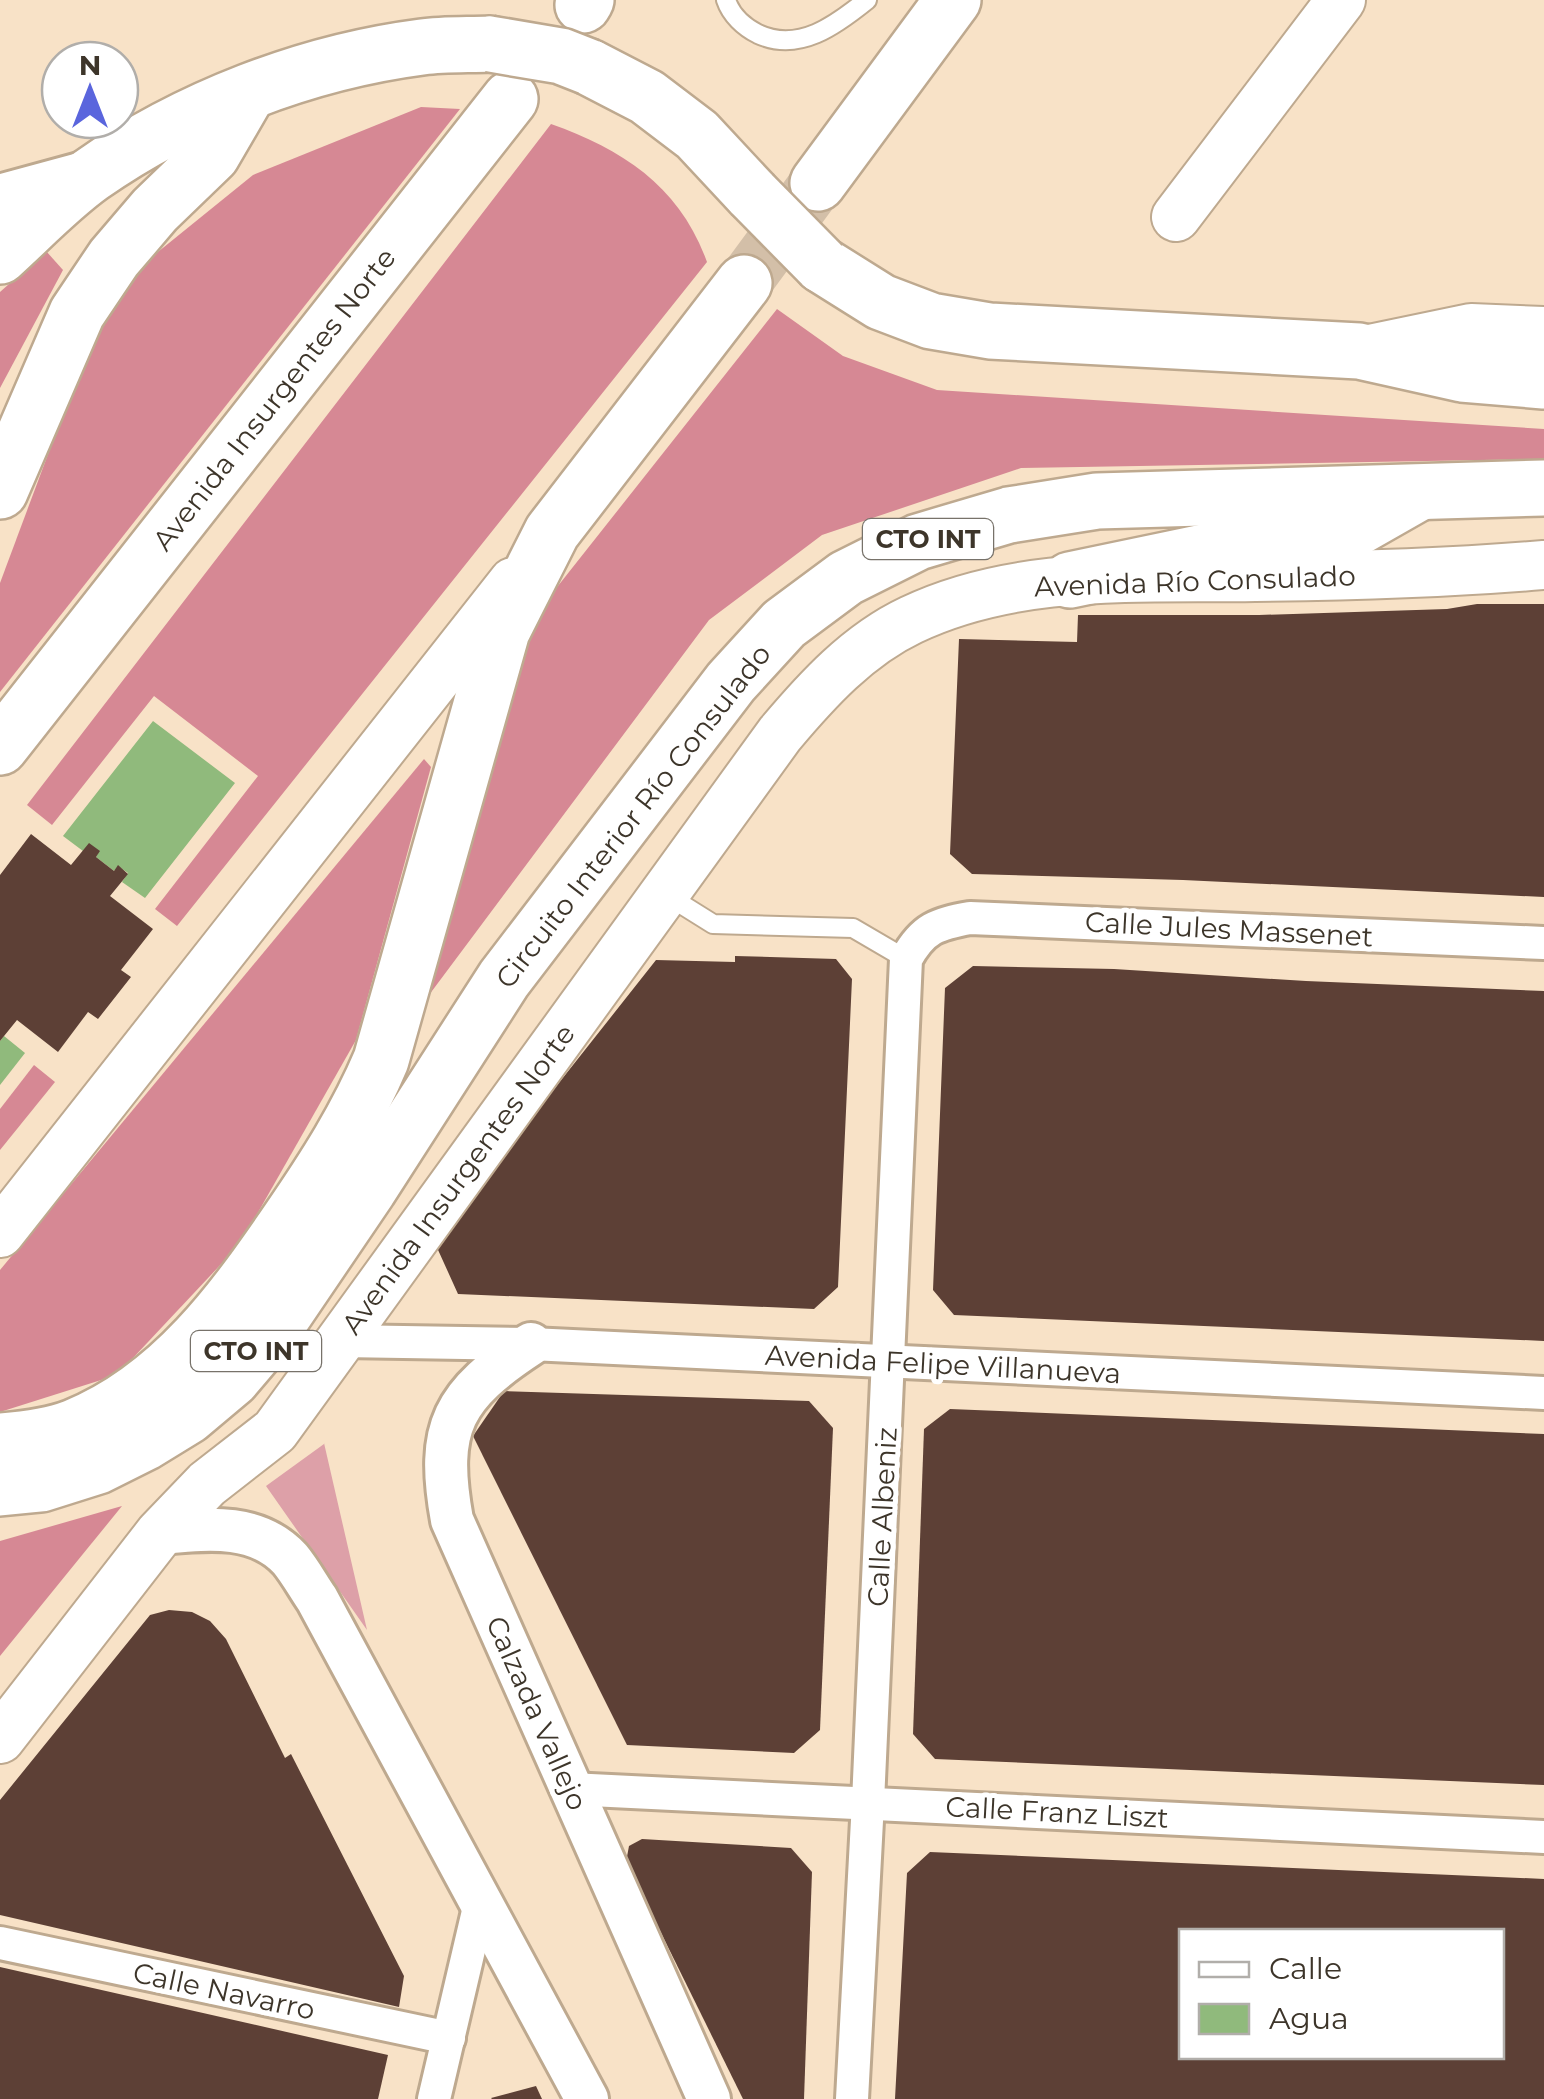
<svg xmlns="http://www.w3.org/2000/svg" width="1544" height="2099" font-family="Montserrat,sans-serif">
  <rect width="100%" height="100%" fill="#f8e2c7"/>
  <path fill="#dda0a8" d="M 324,1444 L 324,1443 L 367,1630 L 266,1486 Z"/>
  <g fill="#d68894">
    <path d="M 421,107 L 460,109 L 0,692 L 0,583 L 88,347 L 148,260 L 253,175 Z"/>
    <path d="M 551,124 C 624,150 680,187 707,262 L 177,926 L 155,909 L 258,776 L 154,696 L 52,825 L 27,805 Z"/>
    <path d="M 46,251 L 63,270 L 0,388 L 0,292 Z"/>
    <path d="M 777,309 L 843,356 L 937,390 L 1544,429 L 1544,459 L 1021,468 L 822,535 L 709,620 L 429,995 L 487,737 L 516,639 Z"/>
    <path d="M 424,759 L 431,767 L 356,1040 L 240,1244 L 117,1375 L 0,1412 L 0,1270 Z"/>
    <path d="M 34,1065 L 55,1082 L 0,1150 L 0,1109 Z"/>
    <path d="M 122,1506 L 0,1656 L 0,1541 Z"/>
  </g>
  <g fill="#90ba7c">
    <path d="M 153,721 L 235,783 L 145,898 L 122,882 L 128,873 L 118,866 L 114,871 L 96,857 L 99,851 L 83,851 L 63,836 Z"/>
    <path d="M 4,1036 L 25,1053 L 0,1085 L 0,1041 Z"/>
  </g>
  <g fill="#5d4036" fill-rule="evenodd">
    <path d="M 1477,604 L 1544,604 L 1544,897 L 1183,880 L 972,874 L 950,854 L 959,639 L 1077,642 L 1078,615 L 1259,615 L 1447,609 Z"/>
    <path d="M 31,834 L 71,865 L 89,843 L 100,851 L 96,857 L 114,871 L 118,865 L 128,874 L 110,896 L 153,929 L 121,970 L 131,977 L 98,1019 L 88,1012 L 58,1052 L 17,1020 L 0,1041 L 0,875 Z"/>
    <path d="M 735,956 L 836,959 L 852,979 L 838,1287 L 814,1309 L 458,1294 L 434,1241 L 656,960 L 735,962 Z"/>
    <path d="M 973,966 L 1114,969 L 1306,981 L 1544,991 L 1544,1341 L 954,1315 L 933,1290 L 945,988 Z"/>
    <path d="M 504,1391 L 809,1401 L 833,1428 L 820,1730 L 794,1753 L 627,1745 L 473,1436 Z"/>
    <path d="M 950,1409 L 1544,1434 L 1544,1785 L 935,1759 L 913,1734 L 924,1429 Z"/>
    <path d="M 169,1610 L 192,1612 L 210,1621 L 226,1639 L 285,1758 L 291,1754 L 404,1976 L 399,2007 L 0,1915 L 0,1800 L 150,1615 Z"/>
    <path d="M 642,1839 L 791,1848 L 812,1872 L 804,2099 L 743,2099 L 626,1862 L 629,1846 Z"/>
    <path d="M 930,1852 L 1544,1879 L 1544,2099 L 895,2099 L 907,1873 ZM 1182,1932 L 1502,1932 L 1502,2056 L 1182,2056 Z"/>
    <path d="M 0,1967 L 388,2055 L 378,2099 L 0,2099 Z"/>
    <path d="M 536,2086 L 542,2099 L 492,2099 L 491,2098 Z"/>
  </g>
  <g fill="none" stroke-linecap="round" stroke-linejoin="round">
    <path stroke="#d3bfa8" stroke-width="55" stroke-dasharray="55 28" stroke-linecap="butt" d="M 744,283 L 813,189"/>
    <defs>
      <g id="service">
        <path d="M 726,0 C 731,15 744,27 758,34 C 799,53 836,25 867,0"/>
        <path d="M 665,894 L 713,924 L 853,928 L 906,959"/>
      </g>
      <g id="minor">
        <path d="M 342,1341 L 531,1344 L 1544,1393"/>
        <path d="M 570,1789 L 1544,1837"/>
        <path d="M 0,1943 L 449,2038"/>
        <path d="M 434,2099 L 480,1903"/>
        <path d="M 852,2099 L 868,1802 L 906,959 C 923,928 937,924 970,918 L 1544,943"/>
      </g>
      <g id="tertiary">
        <path d="M 531,1344 C 453,1395 435,1426 452,1520 L 709,2099"/>
        <path d="M 160,1533 C 205,1529 256,1522 290,1559 C 300,1571 308,1586 317,1599 L 587,2099"/>
      </g>
      <g id="secondary">
        <path d="M 1176,217 L 1341,0"/>
        <path d="M 1365,350 L 1471,328 L 1544,331"/>
        <path d="M 0,1233 L 513,582"/>
        <path d="M 0,1739 L 160,1533 L 207,1484 L 275,1431 L 780,734 C 817,690 858,645 911,620 C 1018,569 1139,579 1255,577 C 1352,576 1448,573 1544,565"/>
      </g>
      <path id="primary" d="M 0,201 L 88,177"/>
      <g id="motorway">
        <path d="M 583,5 L 586,0"/>
        <path d="M 589,67 L 647,97 L 697,135 L 752,194"/>
        <path d="M 818,183 L 953,0"/>
        <path d="M 0,256 C 30,229 59,198 91,175 C 187,108 306,62 422,47 C 444,44 468,45 490,44"/>
        <path d="M 822,265 L 881,302 L 931,321 L 990,331 L 1359,351 L 1462,374 L 1544,381"/>
        <path d="M 0,491 L 77,313 L 114,258 L 155,210 L 212,155 L 248,93"/>
        <path d="M 1070,580 L 1214,550 L 1346,534 L 1418,493"/>
        <path d="M 0,747 L 510,99"/>
        <path d="M 0,1441 C 25,1439 51,1436 74,1427 C 171,1388 234,1300 290,1218 C 325,1167 357,1117 381,1060 L 502,631 L 552,532 L 744,283"/>
        <path d="M 0,1488 L 41,1484 L 98,1466 L 144,1443 L 188,1416 L 232,1379 L 272,1332 L 369,1189 L 504,979 L 731,682 L 784,624 L 846,578 L 918,542 L 1009,515 L 1097,501 L 1544,488"/>
      </g>
    </defs>
    <use href="#service" stroke="#bea98f" stroke-width="22"/>
    <use href="#minor" stroke="#bea98f" stroke-width="38"/>
    <use href="#tertiary" stroke="#bea98f" stroke-width="48"/>
    <use href="#secondary" stroke="#bea98f" stroke-width="52"/>
    <use href="#primary" stroke="#bea98f" stroke-width="58"/>
    <use href="#motorway" stroke="#bea98f" stroke-width="60"/>
    <use href="#service" stroke="#fff" stroke-width="18"/>
    <use href="#minor" stroke="#fff" stroke-width="32"/>
    <use href="#tertiary" stroke="#fff" stroke-width="42"/>
    <use href="#secondary" stroke="#fff" stroke-width="48"/>
    <use href="#primary" stroke="#fff" stroke-width="52"/>
    <use href="#motorway" stroke="#fff" stroke-width="55"/>
    <defs>
      <g id="motorway-bridge">
        <path d="M 490,44 L 561,56 L 589,67"/>
        <path d="M 752,194 L 822,265"/>
      </g>
    </defs>
    <use href="#motorway-bridge" stroke="#bea98f" stroke-width="60" stroke-linecap="butt"/>
    <use href="#motorway-bridge" stroke="#fff" stroke-width="55"/>
  </g>
  <g text-anchor="middle" dominant-baseline="central" stroke-width="10" stroke-linejoin="round" paint-order="stroke">
    <g fill="#fff" stroke="#77726a" stroke-width="2.5">
      <rect x="863" y="519" width="130" height="40" rx="8"/>
      <rect x="191" y="1331" width="130" height="40" rx="8"/>
    </g>
    <g font-size="25" font-weight="bold" fill="#3d352a">
      <text x="928" y="539">CTO INT</text>
      <text x="256" y="1351">CTO INT</text>
    </g>
    <g font-size="28" fill="#3d352a" stroke="#fff">
      <text transform="translate(274 399) rotate(-52)">Avenida Insurgentes Norte</text>
      <text transform="translate(1195 581) rotate(-2)">Avenida Río Consulado</text>
      <text transform="translate(633 816) rotate(-52)">Circuito Interior Río Consulado</text>
      <text transform="translate(1229 929) rotate(3)">Calle Jules Massenet</text>
      <text transform="translate(458 1179) rotate(-54)">Avenida Insurgentes Norte</text>
      <text transform="translate(943 1364) rotate(3)">Avenida Felipe Villanueva</text>
      <text transform="translate(882 1517) rotate(-87)">Calle Albeniz</text>
      <text transform="translate(537 1713) rotate(66)">Calzada Vallejo</text>
      <text transform="translate(1057 1812) rotate(3)">Calle Franz Liszt</text>
      <text transform="translate(224 1991) rotate(12)">Calle Navarro</text>
    </g>
  </g>
  <rect x="1179" y="1929" width="325" height="130" fill="#ffffff" stroke="#b1aeaa" stroke-width="2.5"/>
  <rect x="1199" y="1962" width="50" height="15" fill="#ffffff" stroke="#b1aeaa" stroke-width="2.5"/>
  <text x="1269" y="1979" font-size="30" fill="#3d352a">Calle</text>
  <rect x="1199" y="2004" width="50" height="30" fill="#90ba7c" stroke="#b1aeaa" stroke-width="2.5"/>
  <text x="1269" y="2029" font-size="30" fill="#3d352a">Agua</text>
  <g transform="translate(90 90)"><circle r="48" fill="#ffffff" stroke="#b1aeaa" stroke-width="2.5"/>
  <path d="M0-8L18 38L0 25L-18 38Z" fill="#5a65dd"/>
  <text y="-15" font-size="28" font-weight="bold" text-anchor="middle" fill="#3d352a">N</text>
  </g>
</svg>
